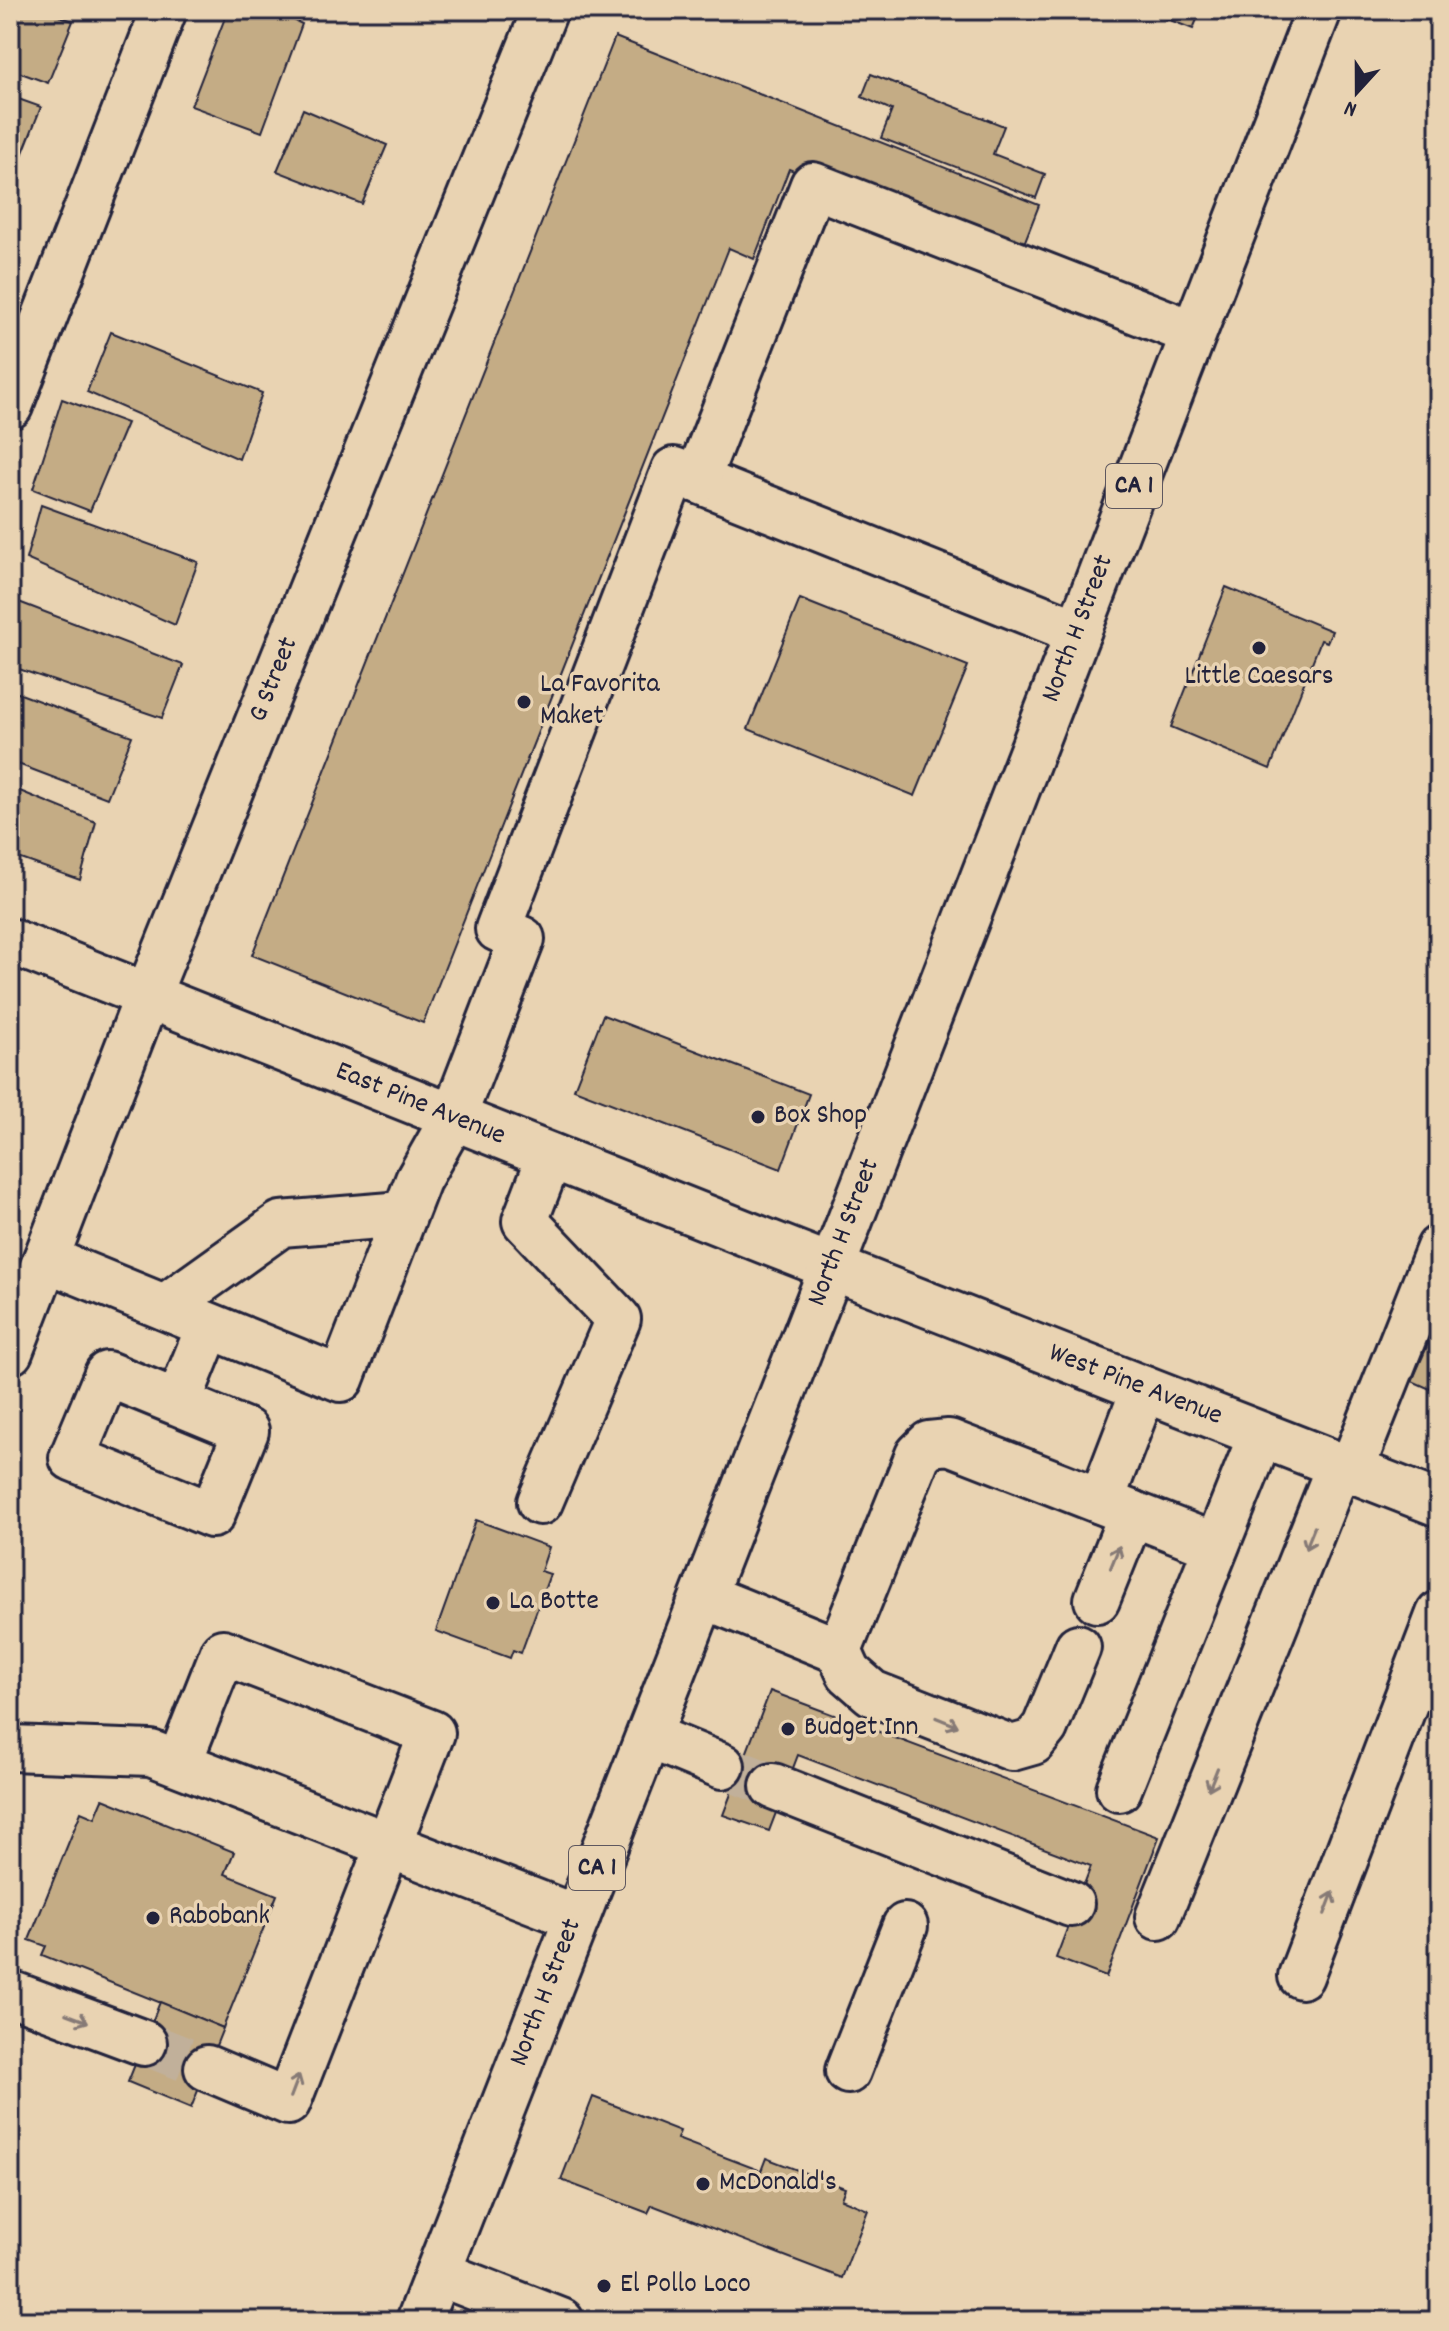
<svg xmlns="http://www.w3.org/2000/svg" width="1449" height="2331" font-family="Dekko,sans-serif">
  <rect width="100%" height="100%" fill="#e9d3b2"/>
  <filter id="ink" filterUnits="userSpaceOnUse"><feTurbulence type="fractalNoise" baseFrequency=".0125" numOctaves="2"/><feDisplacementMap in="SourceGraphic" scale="16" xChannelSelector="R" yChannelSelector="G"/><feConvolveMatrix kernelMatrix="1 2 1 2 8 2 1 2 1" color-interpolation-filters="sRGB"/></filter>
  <g filter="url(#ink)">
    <g fill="#c4ac85" stroke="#22223b" stroke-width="2">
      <path d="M 10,10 L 44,10 L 73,21 L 48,83 L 10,69 Z"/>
      <path d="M 228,10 L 273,10 L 302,24 L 262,132 L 191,106 Z"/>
      <path d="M 1144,10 L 1201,10 L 1193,29 Z"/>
      <path d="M 615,37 L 1039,205 L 1018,259 L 789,169 L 754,259 L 729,248 L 423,1023 L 252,955 Z"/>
      <path d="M 871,74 L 1004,126 L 993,154 L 1045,174 L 1036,198 L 881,138 L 892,110 L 862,97 Z"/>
      <path d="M 10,96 L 41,107 L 15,173 L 10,171 Z"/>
      <path d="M 303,109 L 387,145 L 362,204 L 277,171 Z"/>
      <path d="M 111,332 L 262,393 L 239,459 L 87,392 Z"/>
      <path d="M 62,399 L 127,423 L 90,511 L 33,489 Z"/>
      <path d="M 41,505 L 198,562 L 175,625 L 26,559 Z"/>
      <path d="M 1226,587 L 1332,631 L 1327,642 L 1321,640 L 1270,769 L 1171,727 Z"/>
      <path d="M 11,599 L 183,665 L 162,718 L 10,666 Z"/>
      <path d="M 800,599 L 968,666 L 915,796 L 748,729 Z"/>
      <path d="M 10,690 L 132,736 L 107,798 L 10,761 Z"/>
      <path d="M 10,787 L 96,822 L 80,880 L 10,855 Z"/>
      <path d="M 603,1015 L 809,1094 L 781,1169 L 574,1089 Z"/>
      <path d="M 1439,1319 L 1439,1393 L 1412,1381 Z"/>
      <path d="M 476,1520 L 549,1547 L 541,1571 L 550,1574 L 521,1653 L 513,1650 L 510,1658 L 436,1631 Z"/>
      <path d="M 770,1691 L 1159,1837 L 1106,1977 L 1056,1958 L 1091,1866 L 798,1755 L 769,1831 L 723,1815 Z"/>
      <path d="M 103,1799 L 234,1852 L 225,1874 L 277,1895 L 223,2028 L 42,1955 L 46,1946 L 29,1940 L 81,1812 L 95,1818 Z"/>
      <path d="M 160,2002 L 223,2028 L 191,2108 L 128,2082 Z"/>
      <path d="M 593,2097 L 680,2131 L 677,2139 L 761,2171 L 766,2158 L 845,2188 L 841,2199 L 868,2210 L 842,2278 L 652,2205 L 648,2213 L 561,2180 Z"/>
    </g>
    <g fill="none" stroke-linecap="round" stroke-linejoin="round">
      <g stroke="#c1b09a" stroke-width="44" stroke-dasharray="44 22" stroke-linecap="butt">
        <path d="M 722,1766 L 773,1786"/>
        <path d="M 144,2043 L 207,2068"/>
      </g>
      <defs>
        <g id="minor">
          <path d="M 10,406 L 164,10"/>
          <path d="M 697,480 L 1078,632"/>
          <path d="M 10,941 L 770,1243 L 1439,1504"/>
          <path d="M 46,1259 L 341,1379 L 418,1180 L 453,1118 L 522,939 L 498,929 L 674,470 L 697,480 L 813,185 L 1193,333"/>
          <path d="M 165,1307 L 281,1224 L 404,1214"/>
          <path d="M 10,1352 L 147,997 L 545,10"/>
          <path d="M 178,1403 L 107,1374 L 72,1458 L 212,1515 L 246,1431 L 178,1403 L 209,1326"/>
          <path d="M 1351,1470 L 1439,1248"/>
          <path d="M 1101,1501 L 1144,1389"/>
          <path d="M 540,1502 L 618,1319 L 525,1221 L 550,1156"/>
          <path d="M 704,1596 L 839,1651 L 918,1455 L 929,1444 L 949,1442 L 1216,1546"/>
          <path d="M 1097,1600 L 1132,1513"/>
          <path d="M 839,1651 L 849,1673 L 872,1693 L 1012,1748 L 1033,1742 L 1045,1727 L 1078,1647"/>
          <path d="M 649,1736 L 722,1766"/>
          <path d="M 10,1748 L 151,1753 L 577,1918"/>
          <path d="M 179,1763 L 223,1652 L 432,1733 L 288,2102 L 207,2068"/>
          <path d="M 773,1786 L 1071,1904"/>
          <path d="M 1119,1789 L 1261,1435"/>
          <path d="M 1158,1917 L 1339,1466"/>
          <path d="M 1301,1976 L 1439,1614"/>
          <path d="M 10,1993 L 144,2043"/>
          <path d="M 848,2071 L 905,1926"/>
          <path d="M 438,2273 L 561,2321"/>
        </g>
        <path id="highway" d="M 419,2321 L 832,1267 L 1319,10"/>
      </defs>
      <use href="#minor" stroke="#22223b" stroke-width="50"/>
      <use href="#highway" stroke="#22223b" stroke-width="50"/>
      <use href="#minor" stroke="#e9d3b2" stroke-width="44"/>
      <use href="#highway" stroke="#e9d3b2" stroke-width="44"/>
    </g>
    <defs><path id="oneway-shaft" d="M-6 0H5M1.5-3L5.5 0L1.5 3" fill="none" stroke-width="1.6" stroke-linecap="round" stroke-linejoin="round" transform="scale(2)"/></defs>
    <g stroke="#867a76">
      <use href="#oneway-shaft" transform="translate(1310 1538) rotate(112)"/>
      <use href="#oneway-shaft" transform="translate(1115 1557) rotate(-68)"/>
      <use href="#oneway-shaft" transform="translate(947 1722) rotate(22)"/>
      <use href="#oneway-shaft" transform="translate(1213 1779) rotate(112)"/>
      <use href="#oneway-shaft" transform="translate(1329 1903) rotate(-69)"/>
      <use href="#oneway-shaft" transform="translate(77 2018) rotate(21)"/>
      <use href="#oneway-shaft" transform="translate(295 2086) rotate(-69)"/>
    </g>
  </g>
  <g fill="#22223b" stroke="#e9d3b2" stroke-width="3">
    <circle cx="1259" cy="648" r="8"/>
    <circle cx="524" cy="702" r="8"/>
    <circle cx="758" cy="1117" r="8"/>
    <circle cx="493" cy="1603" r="8"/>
    <circle cx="788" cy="1729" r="8"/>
    <circle cx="153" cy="1918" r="8"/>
    <circle cx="703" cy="2184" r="8"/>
    <circle cx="604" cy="2286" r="8"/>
  </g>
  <g text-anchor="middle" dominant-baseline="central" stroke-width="7" stroke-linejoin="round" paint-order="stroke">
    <g fill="#e9d3b2" stroke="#5e575f" stroke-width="2">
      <rect x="1106" y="464" width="56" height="44" rx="6"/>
      <rect x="569" y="1846" width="56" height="44" rx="6"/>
    </g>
    <g font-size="26" font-weight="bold" fill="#22223b">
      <text x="1134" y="486">CA 1</text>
      <text x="597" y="1868">CA 1</text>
    </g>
    <g font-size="28" fill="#22223b" stroke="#e9d3b2">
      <text transform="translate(1079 629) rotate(-69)">North H Street</text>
      <text transform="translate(275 680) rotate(-68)">G Street</text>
      <text transform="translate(420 1105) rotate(22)">East Pine Avenue</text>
      <text transform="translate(845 1233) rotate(-69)">North H Street</text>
      <text transform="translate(1135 1386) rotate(21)">West Pine Avenue</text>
      <text transform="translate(547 1993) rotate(-69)">North H Street</text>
    </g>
    <g font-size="28" fill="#22223b" stroke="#e9d3b2" text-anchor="start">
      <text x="1259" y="678" text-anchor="middle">Little Caesars</text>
      <text x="540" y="686">La Favorita<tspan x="540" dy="32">Maket</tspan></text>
      <text x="774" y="1117">Box Shop</text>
      <text x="509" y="1603">La Botte</text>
      <text x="804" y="1729">Budget Inn</text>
      <text x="169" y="1918">Rabobank</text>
      <text x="719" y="2184">McDonald's</text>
      <text x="620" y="2286">El Pollo Loco</text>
    </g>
  </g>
  <rect width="1449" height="2331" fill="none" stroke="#e9d3b2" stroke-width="40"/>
  <rect x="20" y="20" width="1409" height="2291" fill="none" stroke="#22223b" stroke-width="3" filter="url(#ink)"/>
  <g transform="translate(1357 92) rotate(201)" stroke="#e9d3b2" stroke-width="6" paint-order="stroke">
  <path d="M0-6L14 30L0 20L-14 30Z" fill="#22223b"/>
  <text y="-12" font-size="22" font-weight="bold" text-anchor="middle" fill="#22223b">N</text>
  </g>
</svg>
